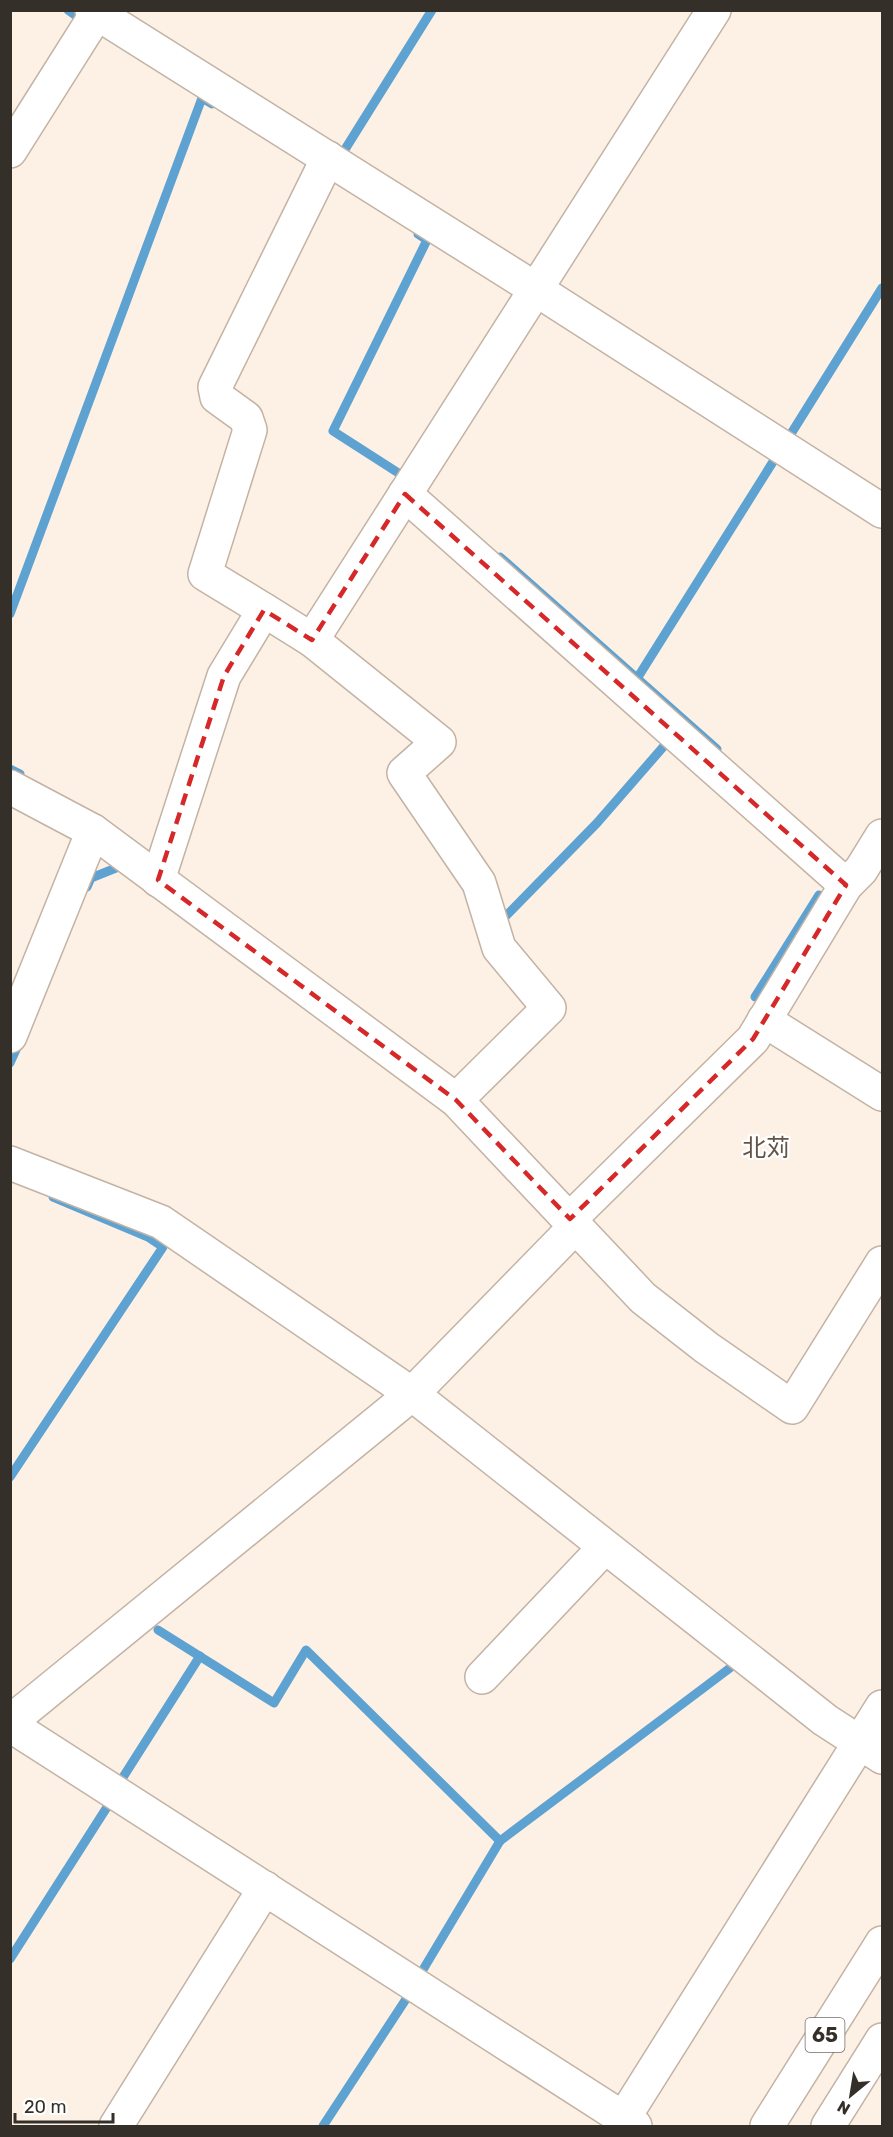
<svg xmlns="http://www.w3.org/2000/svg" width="893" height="2137" font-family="Rubik,'Noto Sans JP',sans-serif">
  <rect width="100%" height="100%" fill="#fdf0e4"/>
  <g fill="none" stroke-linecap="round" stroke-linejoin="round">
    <g stroke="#5ea2d2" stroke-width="9">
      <path d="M 68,10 L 78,17"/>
      <path d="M 344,151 L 432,10"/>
      <path d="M 789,437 L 882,288"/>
      <path d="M 400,474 L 333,431 L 427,240 L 418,234"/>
      <path d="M 500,557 L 717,749"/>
      <path d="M 10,614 L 202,98 L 212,104"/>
      <path d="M 638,677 L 776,457"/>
      <path d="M 10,769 L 20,774"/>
      <path d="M 87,887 L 91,878 L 116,868"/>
      <path d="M 502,920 L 597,823 L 664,746"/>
      <path d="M 755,997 L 819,895"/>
      <path d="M 10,1063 L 20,1041"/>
      <path d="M 10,1477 L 163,1247 L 148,1237 L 53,1197"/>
      <path d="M 158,1630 L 274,1703 L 306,1650 L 500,1841"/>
      <path d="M 120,1782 L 200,1656"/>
      <path d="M 10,1959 L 109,1804"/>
      <path d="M 421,1973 L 500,1841 L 730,1668"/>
      <path d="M 323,2126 L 410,1993"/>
    </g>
    <defs>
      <g id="minor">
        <path d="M 92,10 L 537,290 L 882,511"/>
        <path d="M 10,151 L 99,10"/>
        <path d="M 405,494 L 846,885"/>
        <path d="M 264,610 L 312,640 L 439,742 L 404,773 L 479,883 L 499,948 L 549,1008 L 456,1100"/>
        <path d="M 312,640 L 714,10"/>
        <path d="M 10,787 L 93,831 L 456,1100 L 643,1298 L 707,1348 L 792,1407 L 882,1263"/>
        <path d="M 158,880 L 224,676 L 264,610 L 205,574 L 250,430 L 246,418 L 217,397 L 215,387 L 328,158"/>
        <path d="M 764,1020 L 882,1094"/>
        <path d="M 10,1036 L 93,831"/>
        <path d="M 10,1163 L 161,1222 L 412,1394 L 825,1720 L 882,1757"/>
        <path d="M 570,1219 L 753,1039 L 846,885 L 861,870 L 882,836"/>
        <path d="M 482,1677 L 605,1547"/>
        <path d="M 10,1722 L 412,1394 L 576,1226"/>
        <path d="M 10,1725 L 635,2126"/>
        <path d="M 623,2119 L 882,1707"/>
        <path d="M 116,2126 L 265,1888"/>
      </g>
      <g id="major">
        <path d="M 767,2126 L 882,1943"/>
        <path d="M 828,2126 L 882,2040"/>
      </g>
    </defs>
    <use href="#minor" stroke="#c3b3a4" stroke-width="36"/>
    <use href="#major" stroke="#c3b3a4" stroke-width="36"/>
    <use href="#minor" stroke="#fff" stroke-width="33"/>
    <use href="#major" stroke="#fff" stroke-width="33"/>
  </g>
  <path fill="none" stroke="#d62828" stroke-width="4.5" stroke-dasharray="12 8" stroke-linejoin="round" d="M 405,494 L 846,885 L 753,1039 L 570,1219 L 456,1100 L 158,880 L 224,676 L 264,610 L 312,640 Z"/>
  <g text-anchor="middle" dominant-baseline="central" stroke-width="4.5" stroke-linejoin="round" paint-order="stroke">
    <rect fill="#fff" stroke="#726d69" stroke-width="1.5" x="805.5" y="2018" width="39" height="34" rx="4.5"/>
    <g font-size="20" font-weight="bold" fill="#352f29">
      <text x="825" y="2035">65</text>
    </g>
    <g font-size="24" fill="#625447" stroke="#fff">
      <text x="766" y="1148">北苅</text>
    </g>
  </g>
  <rect width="893" height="2137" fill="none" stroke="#352f29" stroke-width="24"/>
  <g transform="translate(851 2095) rotate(210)" stroke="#ffffff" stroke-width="4.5" paint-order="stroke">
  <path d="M0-4.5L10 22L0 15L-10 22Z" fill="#352f29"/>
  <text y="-9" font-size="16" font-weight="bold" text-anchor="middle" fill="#352f29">N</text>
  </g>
  <path d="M15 2113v9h98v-9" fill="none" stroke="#352f29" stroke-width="3"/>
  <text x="24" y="2113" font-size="18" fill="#352f29" stroke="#ffffff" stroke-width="4.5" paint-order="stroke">20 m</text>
</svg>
